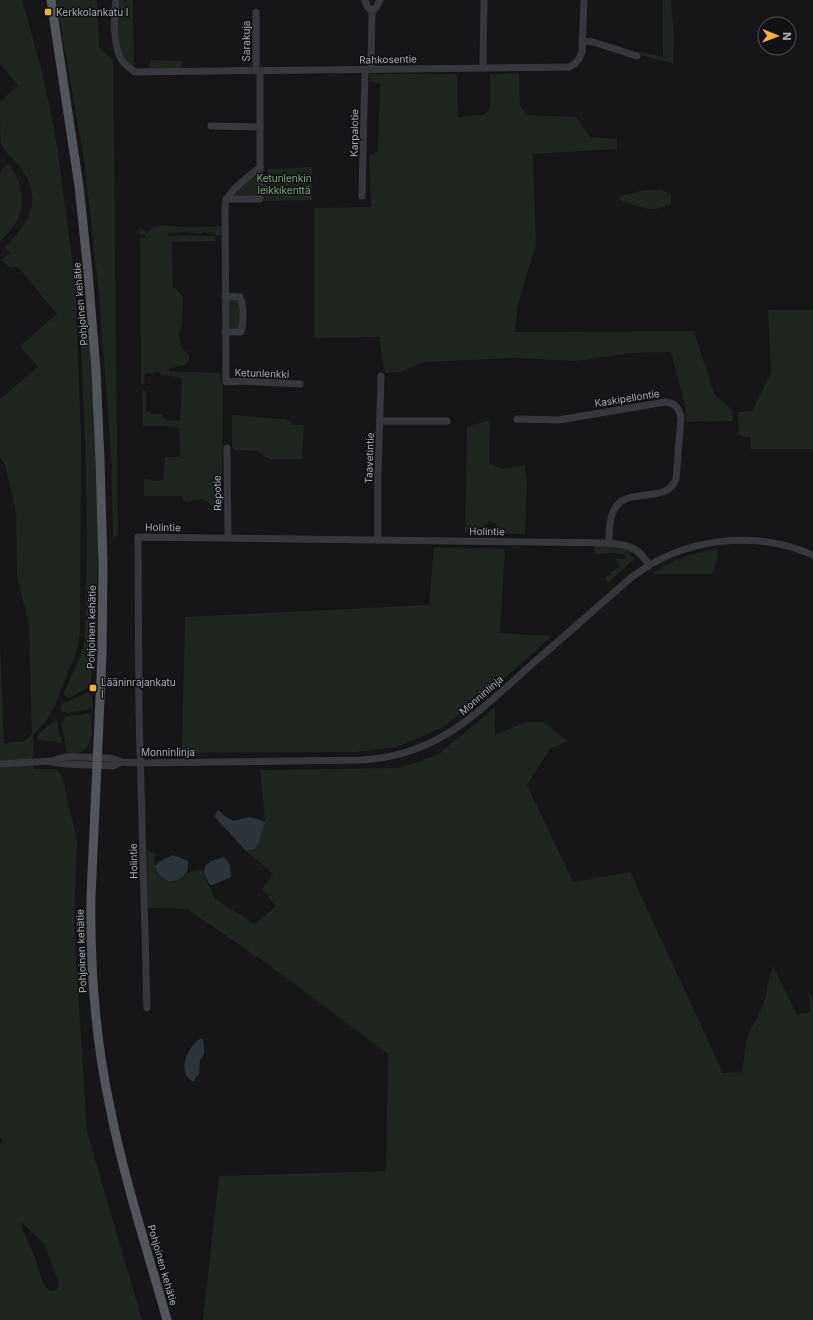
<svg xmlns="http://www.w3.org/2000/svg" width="813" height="1320" font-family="Inter,sans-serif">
  <rect width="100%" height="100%" fill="#161618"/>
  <g fill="#1e261f" fill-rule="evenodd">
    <path d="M 0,0 L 22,0 L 40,64 L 54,127 L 60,168 L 75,281 L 81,433 L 80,631 L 77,650 L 54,707 L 46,721 L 33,736 L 34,769 L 56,769 L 62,777 L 77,840 L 74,927 L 87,1132 L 142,1320 L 0,1320 L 0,1144 L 3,1140 L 0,1138 L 0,643 L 4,743 L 25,741 L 32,734 L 29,624 L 17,578 L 16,511 L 5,465 L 0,457 L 0,399 L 38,367 L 20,346 L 57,314 L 18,267 L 11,268 L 1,260 L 10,253 L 5,247 C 30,223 44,199 20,167 C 15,160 4,152 1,144 C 0,139 0,109 0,102 L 18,85 L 0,64 ZM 21,1222 L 44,1244 L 58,1280 L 58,1289 L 54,1291 L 49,1290 L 43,1283 L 34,1255 L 22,1229 Z"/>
    <path d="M 56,0 L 95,0 L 97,1 L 99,47 L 113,60 L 118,535 L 113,539 L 111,454 L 99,295 L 85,166 Z"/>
    <path d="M 119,0 L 124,0 L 124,2 L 127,2 L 127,0 L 133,0 L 134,66 L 133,66 C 129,63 126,61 124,57 C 116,43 118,16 119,0 Z"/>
    <path d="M 663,0 L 671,0 L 674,40 L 673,61 L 674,64 L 637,54 L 637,51 L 663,57 Z"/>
    <path d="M 152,60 L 182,61 L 181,67 L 179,68 L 150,69 L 149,66 Z"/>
    <path d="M 519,73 L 520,106 L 526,115 L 576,117 L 590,137 L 617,139 L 617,149 L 533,154 L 536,244 L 518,304 L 515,332 L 694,331 L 714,394 L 732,410 L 733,421 L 686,422 L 686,409 L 671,352 L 629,353 L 578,361 L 515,358 L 423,362 L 401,372 L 385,373 L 379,337 L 314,338 L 314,208 L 371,207 L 369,156 L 378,151 L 380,84 L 370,81 L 370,74 L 457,74 L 458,117 L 483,115 L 490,109 L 490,74 Z"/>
    <path d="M 9,164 C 29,194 27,217 0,241 L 0,174 L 2,172 L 0,170 Z"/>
    <path d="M 312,167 L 312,200 L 265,201 L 265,175 L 267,175 L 268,169 Z"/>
    <path d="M 257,173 L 257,195 L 234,197 L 232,195 Z"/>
    <path d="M 645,190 L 661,190 L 671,194 L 671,204 C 652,214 639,207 620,200 L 620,196 Z"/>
    <path d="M 161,225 L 190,227 L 222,226 L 221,236 L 205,232 L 200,234 L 183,232 L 168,234 L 168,236 L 184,235 L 214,236 L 217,241 L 172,242 L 173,286 L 183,297 L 182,324 L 179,333 L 181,347 L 189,355 L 189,361 L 185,365 L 169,368 L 169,371 L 220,373 L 223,386 L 222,510 L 215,511 C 205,496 202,498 186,503 L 181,496 L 144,496 L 144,479 L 157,481 L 163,480 L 165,457 L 180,457 L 179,428 L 167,426 L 143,426 L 142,390 L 146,391 L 146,411 L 153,414 L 162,414 L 166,420 L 180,421 L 182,378 L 161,375 L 160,372 L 156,372 L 153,374 L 145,373 L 144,384 L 141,384 L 140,239 L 145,238 L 146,236 L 139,234 L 140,227 L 146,233 L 154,227 Z"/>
    <path d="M 79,299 L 81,302 L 84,323 L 89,324 L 93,397 L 98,536 L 96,644 L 90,686 L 72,697 L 68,698 L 64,695 L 64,692 L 78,662 L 84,643 L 86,617 L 87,519 L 85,442 Z"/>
    <path d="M 230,299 L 238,300 L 239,302 L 240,327 L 238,330 L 231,330 L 229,328 L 229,300 Z"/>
    <path d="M 768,310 L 813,310 L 813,449 L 751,449 L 751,438 L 739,435 L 738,412 L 752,411 L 771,373 Z"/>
    <path d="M 232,415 L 286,419 L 294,425 L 304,425 L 302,459 L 270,459 L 256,451 L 236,450 L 232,447 Z"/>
    <path d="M 490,420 L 489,463 L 503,469 L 525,465 L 527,481 L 525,534 L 493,533 L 494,529 L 496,528 L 496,524 L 489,521 L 485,527 L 470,532 L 465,532 L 467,427 Z"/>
    <path d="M 595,546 L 618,546 L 635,553 L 632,553 L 629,554 L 634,558 L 634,559 L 608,583 L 605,578 L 611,574 L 610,572 L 620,567 L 616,560 L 616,558 L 624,559 L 625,555 L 612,553 L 596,554 L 594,550 Z"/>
    <path d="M 434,547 L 505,549 L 500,633 L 552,636 L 497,685 L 445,726 L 398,747 L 356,752 L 189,753 L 182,748 L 185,617 L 429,605 Z"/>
    <path d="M 716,549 L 719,551 L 712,574 L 652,574 C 671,559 693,553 716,549 Z"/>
    <path d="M 91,691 L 92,697 L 92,709 L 68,713 L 64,712 L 61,710 L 61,705 L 63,703 Z"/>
    <path d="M 495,707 L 495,735 L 526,722 L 543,722 L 568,741 L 550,749 L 527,785 L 573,882 L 630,872 L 723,1073 L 742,1072 C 744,1062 744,1049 747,1039 C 751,1026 760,1015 764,1002 C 768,990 768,978 773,966 L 797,1015 L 810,1012 L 808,991 L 813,1001 L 813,1320 L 203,1320 L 219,1176 L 386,1171 L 388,1054 L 276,970 L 187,909 L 148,908 L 147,850 L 155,853 L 155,873 L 172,883 L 191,872 L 202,870 L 215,899 L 255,924 L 276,906 L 262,889 L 273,874 L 246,851 L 255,849 L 265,822 L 260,770 L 400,768 L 439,754 Z"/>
    <path d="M 92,713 C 91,727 95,750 77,753 C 73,754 71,754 67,753 L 61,722 L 66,717 Z"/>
    <path d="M 57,720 L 62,743 L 39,740 L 37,736 C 43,729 50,723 57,720 Z"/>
  </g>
  <g fill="#2c353c">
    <path d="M 218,810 L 221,812 L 224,816 L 233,821 L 250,817 L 265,822 L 258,845 L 255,849 L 246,851 L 214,816 Z"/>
    <path d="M 173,855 L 188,861 C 189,875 182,879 170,882 C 162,878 156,874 155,866 L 159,862 Z"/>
    <path d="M 224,857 L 229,863 L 231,877 L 215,884 L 210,885 L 204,873 L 205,866 L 211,861 Z"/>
    <path d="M 202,1038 C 205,1045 206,1054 200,1060 L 199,1074 L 196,1077 L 194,1082 C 175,1074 188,1044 202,1038 Z"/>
  </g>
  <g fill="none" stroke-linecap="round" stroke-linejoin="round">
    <g stroke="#37383d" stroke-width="7">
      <path d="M 116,0 C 114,16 113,45 121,59 C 124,65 130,68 135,72 L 569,67 C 576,64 579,60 582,52 L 584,0"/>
      <path d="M 365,0 L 367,6 L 372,11 L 371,69"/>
      <path d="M 372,11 L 376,8 L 380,0"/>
      <path d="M 582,41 L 593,42 L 637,56"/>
      <path d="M 483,68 L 484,0"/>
      <path d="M 256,71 L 256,12"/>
      <path d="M 211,126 L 260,127"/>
      <path d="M 260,167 C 249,177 228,190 225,205 L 226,382 L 241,381 L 300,384"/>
      <path d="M 362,196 L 365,69"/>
      <path d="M 226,199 L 260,199 L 260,71"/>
      <path d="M 225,296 L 240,297 C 244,307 244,322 241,332 L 225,332"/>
      <path d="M 517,419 L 559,420 L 665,402 C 676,403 679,408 681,418 L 676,479 C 666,506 626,485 614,510 C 609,520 609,532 609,543"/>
      <path d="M 380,421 L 447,421"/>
      <path d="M 227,448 L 228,538"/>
      <path d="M 378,540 L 378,477 L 381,376"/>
      <path d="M 52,762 L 66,764 L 113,766 L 121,762"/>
      <path d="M 0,764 L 51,761 L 65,757 L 84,757 L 107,758 L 114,759 L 121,762 L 141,763 L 361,760 C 438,756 477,713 531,665 C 565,636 598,606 632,577 C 683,538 754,529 813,555"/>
      <path d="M 147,1008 L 139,712 L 138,537 L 609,543 C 629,545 638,547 649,565"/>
    </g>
    <path stroke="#53555c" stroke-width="9" d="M 51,0 L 79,186 L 88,272 L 96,370 L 100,461 L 103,564 L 102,655 L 91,896 C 90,967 95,1038 110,1107 C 124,1179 147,1249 167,1320"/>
  </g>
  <g fill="#f2b134" stroke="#111113" stroke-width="1.5">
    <rect x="44" y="8" width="8" height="8" rx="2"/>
    <rect x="89" y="684" width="8" height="8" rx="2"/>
  </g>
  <g text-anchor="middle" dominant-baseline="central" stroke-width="3" stroke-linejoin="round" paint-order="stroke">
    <g font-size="10" fill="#a8adb8" stroke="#111113" text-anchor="start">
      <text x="56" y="12">Kerkkolankatu I</text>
      <text x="101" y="682">Lääninrajankatu<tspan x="101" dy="12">I</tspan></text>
    </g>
    <g font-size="10" fill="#a8adb8" stroke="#111113">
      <text transform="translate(246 41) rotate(-90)">Sarakuja</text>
      <text transform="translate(388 59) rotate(-1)">Rahkosentie</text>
      <text transform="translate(354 133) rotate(-89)">Karpalotie</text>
      <text transform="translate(80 304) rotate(-95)">Pohjoinen kehätie</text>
      <text transform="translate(262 373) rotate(2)">Ketunlenkki</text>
      <text transform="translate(627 398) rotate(-9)">Kaskipellontie</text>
      <text transform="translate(369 458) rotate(-88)">Taavetintie</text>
      <text transform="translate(217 493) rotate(-91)">Repotie</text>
      <text transform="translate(163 527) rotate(1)">Holintie</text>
      <text transform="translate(487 531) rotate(1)">Holintie</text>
      <text transform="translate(91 627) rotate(-89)">Pohjoinen kehätie</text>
      <text transform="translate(481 695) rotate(-41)">Monninlinja</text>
      <text x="168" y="752">Monninlinja</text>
      <text transform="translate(133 861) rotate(-91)">Holintie</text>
      <text transform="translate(81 951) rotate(-92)">Pohjoinen kehätie</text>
      <text transform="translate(163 1265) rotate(74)">Pohjoinen kehätie</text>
    </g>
    <g font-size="10" fill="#7fa381" stroke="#111113">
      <text x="284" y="178">Ketunlenkin<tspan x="284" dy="12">leikkikenttä</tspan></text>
    </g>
  </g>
  <g transform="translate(777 36) rotate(91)"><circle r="19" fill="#111113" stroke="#4d4f55"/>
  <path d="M0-3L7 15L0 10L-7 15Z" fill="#f2b134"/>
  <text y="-6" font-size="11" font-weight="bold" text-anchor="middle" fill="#a8adb8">N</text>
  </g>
</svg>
